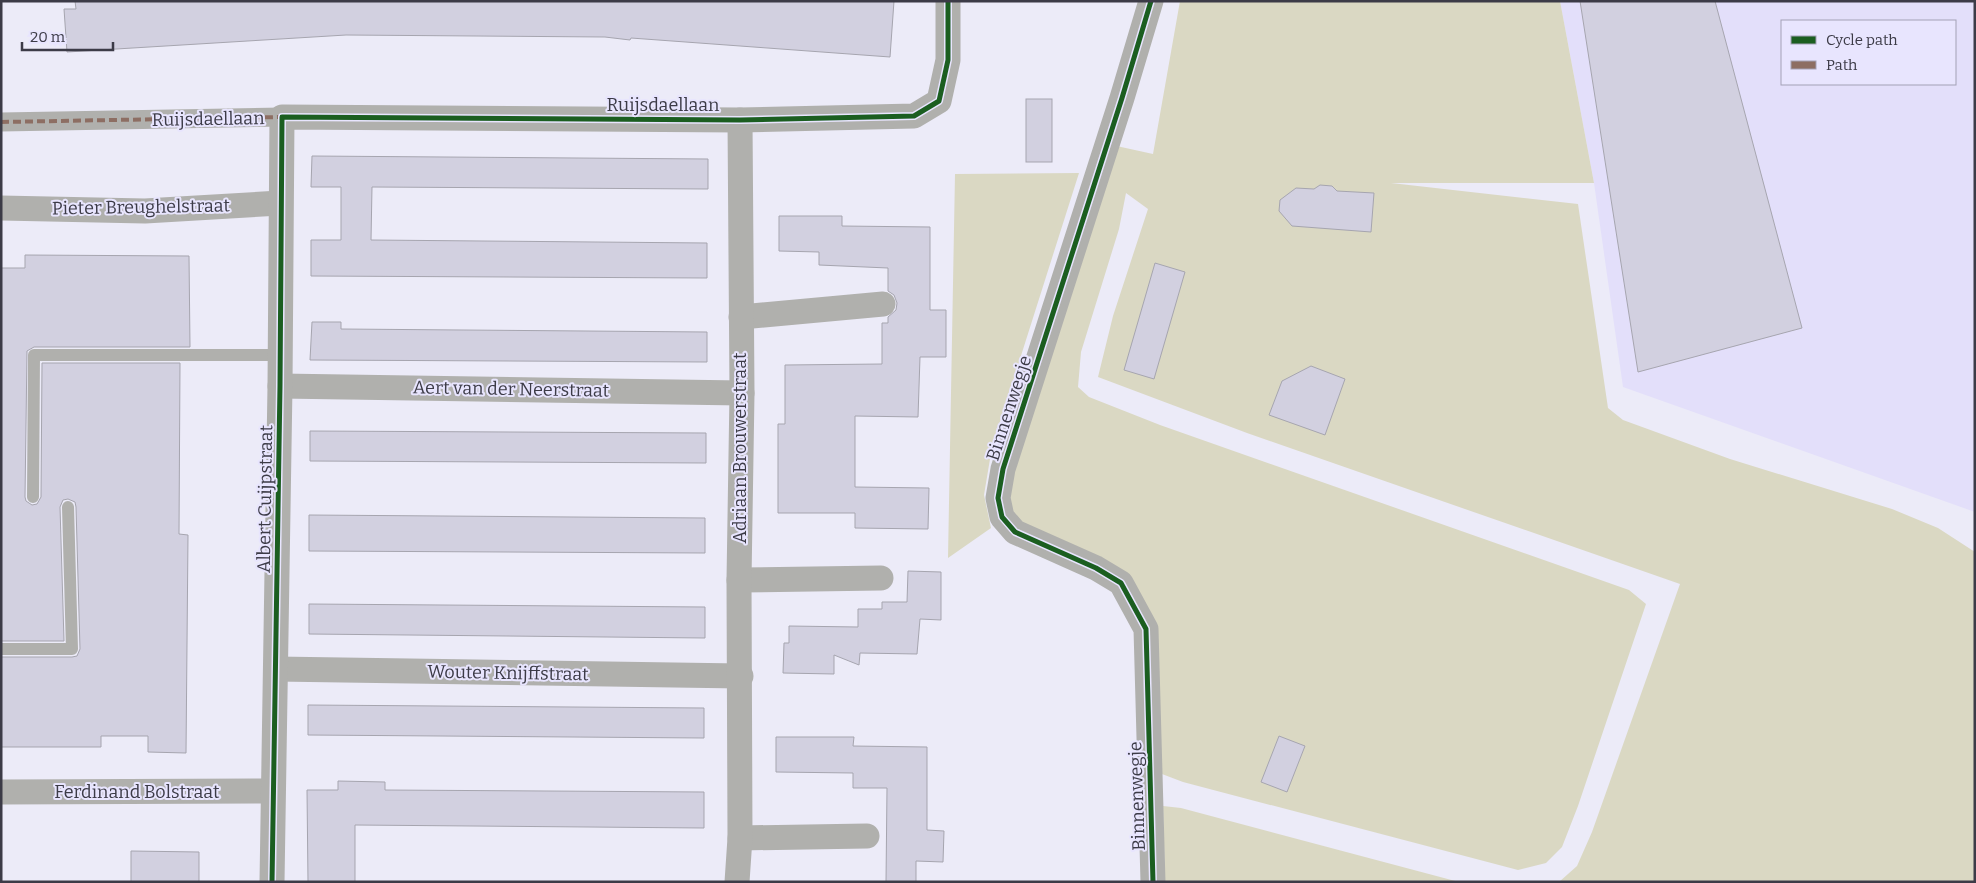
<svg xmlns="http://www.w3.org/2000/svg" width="1976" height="883" font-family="Bitter,serif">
  <rect width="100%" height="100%" fill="#ecebf8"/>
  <path fill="#e3dffa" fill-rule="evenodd" d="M 1560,1 L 1975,1 L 1975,512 L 1623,387 L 1594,183 ZM 1782,21 L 1955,21 L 1955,84 L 1782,84 Z"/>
  <g fill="#dad8c3">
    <path d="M 1180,1 L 1560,1 L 1594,183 L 1391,183 L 1578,204 L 1608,408 L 1623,420 L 1730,459 L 1892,509 L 1938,528 L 1975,552 L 1975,882 L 1559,882 L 1577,866 L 1592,832 L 1680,584 L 1247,433 L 1098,377 L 1113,316 L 1148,209 L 1126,193 L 1119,229 L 1081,352 L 1078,387 L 1089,397 L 1160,425 L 1629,590 L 1646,604 L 1578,806 L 1562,847 L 1546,863 L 1518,870 L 1183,782 L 1162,774 L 1142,597 L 1020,528 L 1005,503 L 1112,145 L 1153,154 Z"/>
    <path d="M 1079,173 L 992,447 L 984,495 L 991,528 L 948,558 L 955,174 Z"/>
    <path d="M 1163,806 L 1181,808 L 1459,882 L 1165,882 Z"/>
  </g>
  <g fill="#d2d0e0" stroke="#a6a5af">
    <path d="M 75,1 L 894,1 L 890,57 L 631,38 L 630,40 L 605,37 L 346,35 L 67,52 L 64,9 L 76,9 Z"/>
    <path d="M 1580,1 L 1715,1 L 1802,328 L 1638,372 Z"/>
    <rect x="1026" y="99" width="26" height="63"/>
    <path d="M 312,156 L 708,159 L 708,189 L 372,187 L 371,240 L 707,243 L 707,278 L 311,276 L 311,240 L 341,240 L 341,187 L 311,187 Z"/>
    <path d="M 1320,185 L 1332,186 L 1337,191 L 1374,193 L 1371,232 L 1292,226 L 1279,211 L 1280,200 L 1296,188 L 1314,189 Z"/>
    <path d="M 779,216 L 842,216 L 842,226 L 930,227 L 930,310 L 946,310 L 946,357 L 920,357 L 918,417 L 855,416 L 855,487 L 929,488 L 928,529 L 855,528 L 855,513 L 778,513 L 778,424 L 785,424 L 785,365 L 882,364 L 882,323 L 888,323 L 888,317 L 896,310 L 897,303 L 894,295 L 888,291 L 888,268 L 819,265 L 819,252 L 779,251 Z"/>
    <path d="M 25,255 L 189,256 L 190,347 L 34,347 L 27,351 L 25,497 L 26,501 L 32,505 L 37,504 L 41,497 L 42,363 L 180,363 L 179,534 L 188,535 L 186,753 L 148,752 L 148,736 L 101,736 L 101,747 L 1,747 L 1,657 L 72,657 L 77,656 L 80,649 L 76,507 L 75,502 L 68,499 L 63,500 L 60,507 L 64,641 L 1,641 L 1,268 L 25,268 Z"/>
    <path d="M 1155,263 L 1185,272 L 1154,379 L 1124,370 Z"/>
    <path d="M 312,322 L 341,322 L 341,329 L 707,332 L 707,362 L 310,360 Z"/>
    <path d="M 1311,366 L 1345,379 L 1325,435 L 1269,415 L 1282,381 Z"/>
    <path d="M 310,431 L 706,433 L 706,463 L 310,461 Z"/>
    <path d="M 309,515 L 705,518 L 705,553 L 309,551 Z"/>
    <path d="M 908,571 L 941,572 L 941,620 L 920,619 L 917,654 L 860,653 L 859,665 L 834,655 L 834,674 L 783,673 L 784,643 L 789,643 L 789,626 L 858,627 L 858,609 L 882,609 L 882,602 L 907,602 Z"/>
    <path d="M 309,604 L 705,607 L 705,638 L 309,634 Z"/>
    <path d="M 308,705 L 704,708 L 704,738 L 308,735 Z"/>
    <path d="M 1279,736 L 1305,746 L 1287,792 L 1261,782 Z"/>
    <path d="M 776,737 L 854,737 L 853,746 L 927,747 L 927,830 L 944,831 L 943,862 L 916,861 L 916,882 L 886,882 L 887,788 L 853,788 L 853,773 L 776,772 Z"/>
    <path d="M 338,781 L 385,782 L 385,790 L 704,792 L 704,828 L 355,825 L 355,882 L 308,882 L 307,790 L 338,790 Z"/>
    <path d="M 131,851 L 199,852 L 199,882 L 131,882 Z"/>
  </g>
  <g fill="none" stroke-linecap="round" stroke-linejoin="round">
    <g stroke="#b0b0ad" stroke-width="12">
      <path d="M 33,497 L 34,355 L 281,355"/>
      <path d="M 1,649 L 72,649 L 68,507"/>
    </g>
    <path stroke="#b0b0ad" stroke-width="19" d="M 1,122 L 282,117"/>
    <g stroke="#b0b0ad" stroke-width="25">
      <path d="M 1151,1 L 1122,98 L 1003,469 L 998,498 L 1002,517 L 1015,532 L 1096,568 L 1121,583 L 1146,629 L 1153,882"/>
      <path d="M 1,208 L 145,211 L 280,203"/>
      <path d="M 741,317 L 883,304"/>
      <path d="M 280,386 L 742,393"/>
      <path d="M 739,580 L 881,578"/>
      <path d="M 276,669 L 741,676"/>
      <path d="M 1,792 L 272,791"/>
      <path d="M 740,838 L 867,836"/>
      <path d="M 272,882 L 280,386 L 282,117 L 740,120 L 914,116 L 939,101 L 948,60 L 948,1"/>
      <path d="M 737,882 L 740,838 L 739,580 L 742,393 L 740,120"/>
    </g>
    <path stroke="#8d6e63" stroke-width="4" stroke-dasharray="8 4" stroke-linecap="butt" d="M 1,122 L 282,117"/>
    <defs>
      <g id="cycleway">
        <path d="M 1151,1 L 1122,98 L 1003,469 L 998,498 L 1002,517 L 1015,532 L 1096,568 L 1121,583 L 1146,629 L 1153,882"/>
        <path d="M 272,882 L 280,386 L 282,117 L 740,120 L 914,116 L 939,101 L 948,60 L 948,1"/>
      </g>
    </defs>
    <use href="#cycleway" stroke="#e8e5fe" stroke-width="8"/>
    <use href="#cycleway" stroke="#1b5e20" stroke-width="5"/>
  </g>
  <g text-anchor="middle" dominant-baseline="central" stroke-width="4" stroke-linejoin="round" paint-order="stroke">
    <g font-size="18" fill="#3c3b47" stroke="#e8e5fe">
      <text x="663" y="105">Ruijsdaellaan</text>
      <text transform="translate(208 119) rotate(-1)">Ruijsdaellaan</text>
      <text transform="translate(141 207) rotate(-1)">Pieter Breughelstraat</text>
      <text transform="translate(511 389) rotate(1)">Aert van der Neerstraat</text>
      <text transform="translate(1009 408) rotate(-72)">Binnenwegje</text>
      <text transform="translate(740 448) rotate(-90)">Adriaan Brouwerstraat</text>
      <text transform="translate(265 499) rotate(-89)">Albert Cuijpstraat</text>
      <text transform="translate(508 673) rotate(1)">Wouter Knijffstraat</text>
      <text x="137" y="792">Ferdinand Bolstraat</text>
      <text transform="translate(1137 796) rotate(-92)">Binnenwegje</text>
    </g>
  </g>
  <rect width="1976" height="883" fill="none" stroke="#3c3b47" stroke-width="5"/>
  <rect x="1781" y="20" width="175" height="65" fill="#e8e5fe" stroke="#a3a1b5"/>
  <rect x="1791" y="36" width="25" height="8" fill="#1b5e20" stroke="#a3a1b5"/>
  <text x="1826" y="45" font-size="15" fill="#3c3b47">Cycle path</text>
  <rect x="1791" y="61" width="25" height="8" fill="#8d6e63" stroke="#a3a1b5"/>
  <text x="1826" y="70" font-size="15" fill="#3c3b47">Path</text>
  <path d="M22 42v8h91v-8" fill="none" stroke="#3c3b47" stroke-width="2.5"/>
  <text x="30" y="42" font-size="15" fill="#3c3b47" stroke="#e8e5fe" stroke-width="4" paint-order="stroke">20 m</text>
</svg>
